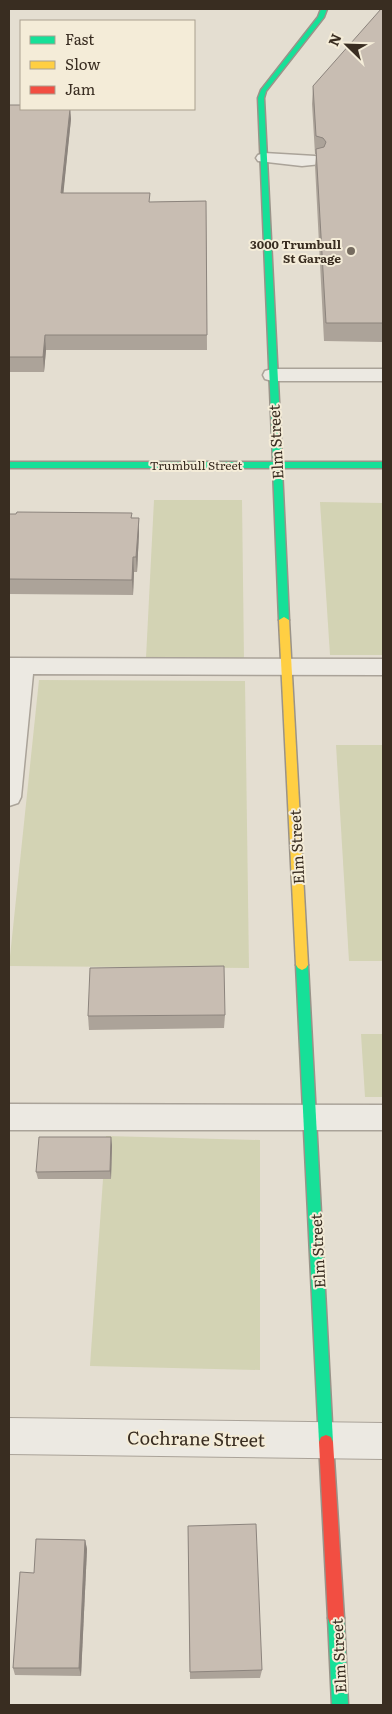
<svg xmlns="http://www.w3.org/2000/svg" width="392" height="1714" font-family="Literata,serif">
  <rect width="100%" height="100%" fill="#e4ded1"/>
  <g fill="#d3d3b4">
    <path d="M 154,500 L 242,500 L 244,659 L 146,658 Z"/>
    <path d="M 320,502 L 383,503 L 383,655 L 330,655 Z"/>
    <path d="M 39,680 L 245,681 L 249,968 L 9,966 Z"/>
    <path d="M 336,745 L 383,745 L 383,961 L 349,961 Z"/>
    <path d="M 361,1034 L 383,1034 L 383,1097 L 365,1097 Z"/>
    <path d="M 106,1136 L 260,1140 L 260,1370 L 90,1366 Z"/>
  </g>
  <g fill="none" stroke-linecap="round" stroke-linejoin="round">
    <defs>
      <g id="lane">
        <path d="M 264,153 L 315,156 L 321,158 L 323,161 L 321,164 L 302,166 L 258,161 L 256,158 L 258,155 Z"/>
        <path d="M 272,369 L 383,369 L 383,381 L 272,381 L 265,379 L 263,375 L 265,371 Z"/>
        <path d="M 9,658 L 383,659 L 383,675 L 33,674 L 21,797 L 18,803 L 9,806 Z"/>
        <path d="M 9,1104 L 383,1105 L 383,1130 L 9,1130 Z"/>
      </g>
      <path id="street" d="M 9,1418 L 383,1423 L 383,1459 L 9,1454 Z"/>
      <g id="fast">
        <path d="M 321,9 L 327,9 L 324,17 L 266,91 L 264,98 L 282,462 L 383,462 L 383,468 L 282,468 L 289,620 L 284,623 L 279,620 L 273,468 L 9,468 L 9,462 L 273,462 L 258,98 L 261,90 L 318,17 Z"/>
        <path d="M 302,960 L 306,962 L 308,965 L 333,1442 L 331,1447 L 326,1449 L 321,1447 L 319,1442 L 296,965 L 298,962 Z"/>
        <path d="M 336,1610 L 342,1612 L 344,1618 L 348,1705 L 332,1705 L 328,1618 L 330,1612 Z"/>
      </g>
      <path id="slow" d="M 284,617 L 289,620 L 308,965 L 306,968 L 302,970 L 298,968 L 296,965 L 279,620 Z"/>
      <path id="jam" d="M 326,1435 L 331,1437 L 333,1442 L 344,1618 L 342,1624 L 336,1626 L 330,1624 L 328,1618 L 319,1442 L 321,1437 Z"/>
    </defs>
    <use href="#lane" stroke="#aaa399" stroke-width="3"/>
    <use href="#street" stroke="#aaa399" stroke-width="2"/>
    <use href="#fast" stroke="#9a9389" stroke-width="3"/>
    <use href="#slow" stroke="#9a9389" stroke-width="3"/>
    <use href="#jam" stroke="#9a9389" stroke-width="3"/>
    <use href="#lane" fill="#ece9e2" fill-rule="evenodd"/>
    <use href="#street" fill="#ece9e2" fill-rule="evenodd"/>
    <use href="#fast" fill="#16e098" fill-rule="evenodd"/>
    <use href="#slow" fill="#ffcf43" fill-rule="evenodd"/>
    <use href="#jam" fill="#f24e42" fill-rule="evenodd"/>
  </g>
  <g fill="#aca399">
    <path d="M 383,9 L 383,342 L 324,341 L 315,166 L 316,154 L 315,154 L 312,104 L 313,86 Z"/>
    <path d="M 9,105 L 21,109 L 70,109 L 71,119 L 63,193 L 150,202 L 206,201 L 207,350 L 46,350 L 44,372 L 9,372 Z"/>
    <path d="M 9,514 L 139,518 L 139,533 L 137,572 L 134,572 L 133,595 L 9,594 Z"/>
    <path d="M 225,1015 L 224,1028 L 89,1030 L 88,1016 Z"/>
    <path d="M 112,1145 L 111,1179 L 38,1179 L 36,1172 Z"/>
    <path d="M 188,1526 L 262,1670 L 260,1678 L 190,1679 Z"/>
    <path d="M 85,1540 L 87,1549 L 81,1676 L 15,1675 L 13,1668 L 34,1573 Z"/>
  </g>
  <g fill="#8c847d">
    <path d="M 70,109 L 71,119 L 62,207 L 61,193 Z"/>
    <path d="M 45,335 L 46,350 L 44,372 L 43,357 Z"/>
    <path d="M 139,518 L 139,533 L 137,572 L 136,557 Z"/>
    <path d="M 133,557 L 134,572 L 133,595 L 132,580 Z"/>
    <path d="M 111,1137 L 112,1145 L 111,1179 L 110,1171 Z"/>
    <path d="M 85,1540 L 87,1549 L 81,1676 L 79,1668 Z"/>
  </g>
  <g fill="#c8bdb2" stroke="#8c847d">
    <path d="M 381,9 L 383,9 L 383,323 L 326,323 L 316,149 L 324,147 L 326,142 L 323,138 L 316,136 L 313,86 Z"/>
    <path d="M 9,105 L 21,105 L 21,109 L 70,109 L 61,193 L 150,193 L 149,202 L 206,201 L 207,335 L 45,335 L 43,357 L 9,357 Z"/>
    <path d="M 17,512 L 132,513 L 131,518 L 139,518 L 136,557 L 133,557 L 132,580 L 9,579 L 9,514 L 16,514 Z"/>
    <path d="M 224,966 L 225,1015 L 88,1016 L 90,968 Z"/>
    <path d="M 39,1137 L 111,1137 L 110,1171 L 36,1172 Z"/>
    <path d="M 256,1524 L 262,1670 L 190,1672 L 188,1526 Z"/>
    <path d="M 36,1539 L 85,1540 L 79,1668 L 13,1668 L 20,1572 L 34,1573 Z"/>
  </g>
  <circle fill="#756b5f" stroke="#f4ecd8" stroke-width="2" cx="351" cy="251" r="5"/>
  <g text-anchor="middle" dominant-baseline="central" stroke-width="4" stroke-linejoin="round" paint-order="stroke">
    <g font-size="12" font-weight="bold" fill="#392d21" stroke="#f4ecd8" text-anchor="end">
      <text x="341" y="244">3000 Trumbull<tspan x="341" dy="14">St Garage</tspan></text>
    </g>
    <g font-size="12" fill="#392d21" stroke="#f4ecd8">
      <text x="196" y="465">Trumbull Street</text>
    </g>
    <g font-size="15" fill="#392d21" stroke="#f4ecd8">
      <text transform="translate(275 442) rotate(-93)">Elm Street</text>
      <text transform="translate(296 847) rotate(-93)">Elm Street</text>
      <text transform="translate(317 1251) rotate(-93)">Elm Street</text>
      <text transform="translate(338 1656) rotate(-93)">Elm Street</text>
    </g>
    <g font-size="18" fill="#392d21" stroke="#f4ecd8">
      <text transform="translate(196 1438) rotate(1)">Cochrane Street</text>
    </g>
  </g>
  <rect width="392" height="1714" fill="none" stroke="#392d21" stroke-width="20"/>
  <rect x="20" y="20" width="175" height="90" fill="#f4ecd8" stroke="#a9a08f"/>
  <rect x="30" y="36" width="25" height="8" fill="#16e098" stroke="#a9a08f"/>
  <text x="65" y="45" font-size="15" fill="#392d21">Fast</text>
  <rect x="30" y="61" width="25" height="8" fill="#ffcf43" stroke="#a9a08f"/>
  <text x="65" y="70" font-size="15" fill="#392d21">Slow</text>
  <rect x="30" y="86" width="25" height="8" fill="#f24e42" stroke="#a9a08f"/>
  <text x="65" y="95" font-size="15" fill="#392d21">Jam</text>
  <g transform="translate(347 45) rotate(293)" stroke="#f4ecd8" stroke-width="4" paint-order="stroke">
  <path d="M0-4L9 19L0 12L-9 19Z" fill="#392d21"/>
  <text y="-8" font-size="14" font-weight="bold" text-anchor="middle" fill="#392d21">N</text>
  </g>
</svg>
